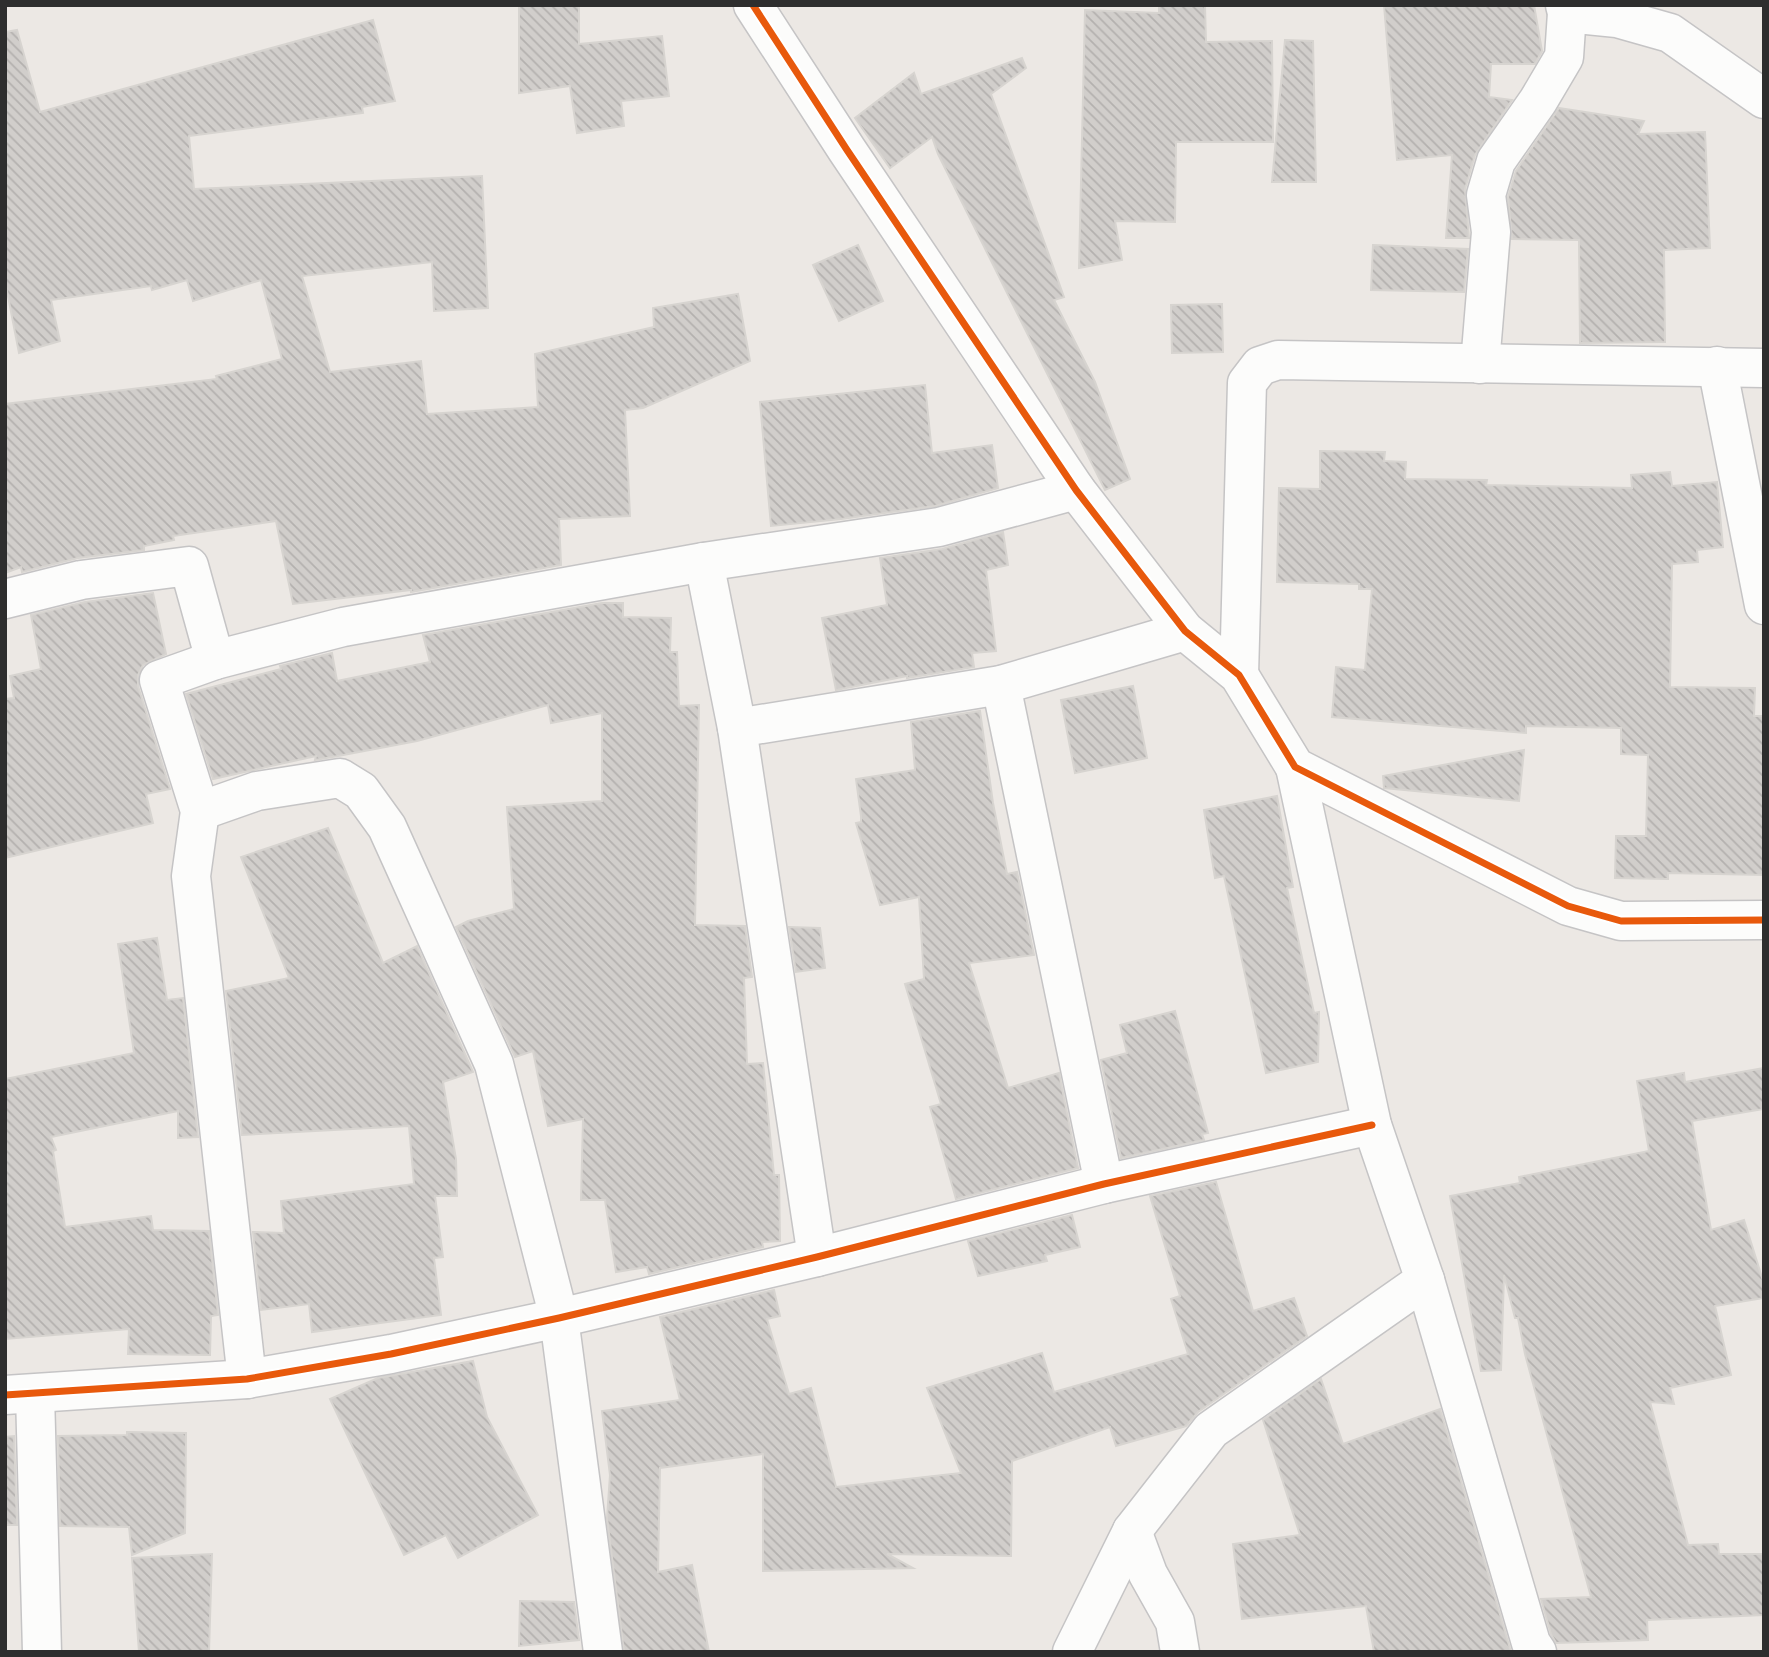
<svg xmlns="http://www.w3.org/2000/svg" width="1769" height="1657" font-family="'PT Sans Narrow',sans-serif">
  <defs>
    <pattern id="building-back-hatch" width="6" height="6" patternUnits="userSpaceOnUse" patternTransform="scale(1.75)"><rect width="6" height="6" fill="#d1cecb"/><path d="M-1 5l2 2M0 0l6 6M5-1l2 2" fill="none" stroke="#b4b1af"/></pattern>
  </defs>
  <rect width="100%" height="100%" fill="#ece8e4"/>
  <g fill="url(#building-back-hatch)" stroke="#d7d4d0" stroke-width="2">
    <path d="M 519,5 L 579,5 L 579,44 L 662,36 L 669,96 L 621,101 L 624,126 L 577,133 L 570,86 L 519,93 Z"/>
    <path d="M 1384,5 L 1534,5 L 1542,51 L 1535,64 L 1491,64 L 1489,97 L 1512,100 L 1475,155 L 1465,189 L 1469,238 L 1446,238 L 1452,155 L 1397,160 Z"/>
    <path d="M 1159,6 L 1205,6 L 1206,42 L 1272,41 L 1273,142 L 1176,142 L 1175,222 L 1115,221 L 1122,260 L 1079,268 L 1085,10 L 1159,13 Z"/>
    <path d="M 373,20 L 395,101 L 362,107 L 363,113 L 189,136 L 194,189 L 482,176 L 488,308 L 434,311 L 432,262 L 302,276 L 330,372 L 421,361 L 427,414 L 538,407 L 535,354 L 654,327 L 653,308 L 738,294 L 750,361 L 643,408 L 625,410 L 630,516 L 559,519 L 561,565 L 411,592 L 411,590 L 293,604 L 276,521 L 173,536 L 174,540 L 144,546 L 144,550 L 78,558 L 22,572 L 21,567 L 5,573 L 5,404 L 217,379 L 216,376 L 282,359 L 261,280 L 193,301 L 187,280 L 152,290 L 151,286 L 51,300 L 60,341 L 19,353 L 5,281 L 5,32 L 17,30 L 40,112 Z"/>
    <path d="M 1285,40 L 1313,41 L 1316,182 L 1272,182 Z"/>
    <path d="M 1022,58 L 1026,68 L 991,94 L 1064,297 L 1054,300 L 1095,382 L 1130,479 L 1105,490 L 938,154 L 932,137 L 890,168 L 855,118 L 914,73 L 921,94 Z"/>
    <path d="M 1559,108 L 1644,121 L 1638,134 L 1705,132 L 1710,248 L 1664,250 L 1665,342 L 1580,343 L 1579,240 L 1512,239 L 1508,197 L 1516,171 Z"/>
    <path d="M 858,245 L 883,301 L 839,321 L 813,265 Z"/>
    <path d="M 1373,245 L 1468,249 L 1464,292 L 1371,290 Z"/>
    <path d="M 1222,304 L 1223,352 L 1172,353 L 1171,305 Z"/>
    <path d="M 925,385 L 932,453 L 992,445 L 998,488 L 935,506 L 841,519 L 771,526 L 760,402 Z"/>
    <path d="M 1320,451 L 1385,452 L 1384,461 L 1406,462 L 1405,479 L 1487,480 L 1486,485 L 1632,488 L 1631,475 L 1670,472 L 1672,486 L 1717,482 L 1723,547 L 1697,550 L 1698,562 L 1672,564 L 1670,687 L 1755,688 L 1754,716 L 1764,716 L 1764,875 L 1668,873 L 1668,879 L 1615,878 L 1616,836 L 1646,836 L 1648,755 L 1621,754 L 1621,728 L 1526,726 L 1526,733 L 1332,717 L 1336,667 L 1365,670 L 1372,589 L 1359,589 L 1359,584 L 1277,582 L 1279,488 L 1320,489 Z"/>
    <path d="M 1003,532 L 1008,565 L 986,570 L 996,651 L 972,653 L 974,667 L 907,678 L 907,676 L 836,690 L 822,618 L 887,605 L 880,558 L 942,549 Z"/>
    <path d="M 153,593 L 166,654 L 143,665 L 138,675 L 138,686 L 170,789 L 146,794 L 153,823 L 5,858 L 5,699 L 14,698 L 10,676 L 41,669 L 31,615 L 85,602 Z"/>
    <path d="M 602,603 L 623,603 L 623,617 L 671,618 L 670,652 L 677,652 L 679,706 L 699,705 L 695,925 L 745,926 L 752,977 L 744,978 L 747,1064 L 763,1063 L 774,1175 L 779,1175 L 780,1241 L 762,1242 L 763,1247 L 649,1274 L 647,1267 L 616,1272 L 605,1200 L 581,1200 L 583,1119 L 548,1126 L 533,1051 L 515,1057 L 456,927 L 468,921 L 514,909 L 507,807 L 602,801 L 602,713 L 551,723 L 548,705 L 417,741 L 338,756 L 315,760 L 316,756 L 213,779 L 186,694 L 281,669 L 280,666 L 332,653 L 337,681 L 430,662 L 423,635 Z"/>
    <path d="M 1133,686 L 1147,758 L 1075,773 L 1061,700 Z"/>
    <path d="M 980,711 L 993,803 L 1007,874 L 1017,872 L 1034,955 L 969,963 L 1008,1088 L 1059,1073 L 1078,1168 L 956,1199 L 930,1107 L 941,1104 L 905,984 L 924,979 L 919,897 L 880,905 L 856,823 L 861,822 L 861,816 L 856,779 L 915,770 L 911,722 Z"/>
    <path d="M 1524,750 L 1519,801 L 1384,788 L 1383,776 Z"/>
    <path d="M 1277,796 L 1293,887 L 1287,888 L 1314,1013 L 1319,1012 L 1318,1062 L 1266,1073 L 1224,876 L 1215,878 L 1204,810 Z"/>
    <path d="M 328,828 L 383,963 L 417,946 L 473,1072 L 443,1082 L 456,1159 L 457,1196 L 435,1196 L 443,1257 L 434,1258 L 441,1315 L 312,1332 L 309,1304 L 261,1310 L 253,1232 L 284,1233 L 281,1201 L 414,1184 L 409,1126 L 242,1135 L 226,991 L 289,978 L 241,857 Z"/>
    <path d="M 789,927 L 820,928 L 825,968 L 796,972 Z"/>
    <path d="M 157,938 L 167,1000 L 183,998 L 198,1137 L 178,1138 L 178,1111 L 51,1137 L 56,1150 L 53,1151 L 65,1227 L 151,1216 L 153,1230 L 209,1231 L 218,1315 L 211,1316 L 210,1355 L 128,1354 L 129,1329 L 5,1339 L 5,1079 L 134,1053 L 118,944 Z"/>
    <path d="M 1175,1011 L 1208,1133 L 1202,1134 L 1204,1140 L 1121,1158 L 1101,1060 L 1127,1053 L 1120,1025 Z"/>
    <path d="M 1764,1068 L 1764,1109 L 1692,1121 L 1711,1230 L 1744,1220 L 1764,1284 L 1764,1298 L 1715,1306 L 1731,1375 L 1670,1388 L 1674,1404 L 1650,1402 L 1688,1545 L 1718,1544 L 1719,1554 L 1764,1554 L 1764,1615 L 1647,1620 L 1648,1640 L 1556,1643 L 1551,1634 L 1541,1599 L 1591,1597 L 1525,1354 L 1518,1318 L 1515,1318 L 1504,1275 L 1501,1370 L 1481,1371 L 1450,1196 L 1520,1183 L 1519,1177 L 1649,1151 L 1637,1081 L 1684,1073 L 1685,1082 Z"/>
    <path d="M 1216,1182 L 1253,1311 L 1294,1298 L 1307,1336 L 1198,1412 L 1186,1426 L 1116,1446 L 1110,1427 L 1012,1461 L 1011,1556 L 887,1554 L 913,1568 L 763,1571 L 763,1454 L 660,1468 L 658,1572 L 692,1565 L 709,1652 L 624,1652 L 607,1518 L 610,1475 L 602,1411 L 680,1400 L 660,1317 L 774,1290 L 780,1316 L 767,1319 L 789,1394 L 811,1388 L 836,1487 L 961,1473 L 927,1388 L 1042,1353 L 1054,1392 L 1188,1354 L 1171,1299 L 1180,1296 L 1150,1196 Z"/>
    <path d="M 1072,1215 L 1080,1247 L 1045,1255 L 1047,1261 L 978,1276 L 968,1241 Z"/>
    <path d="M 473,1361 L 487,1417 L 538,1515 L 458,1558 L 446,1535 L 404,1555 L 330,1399 L 378,1378 Z"/>
    <path d="M 1321,1379 L 1343,1444 L 1440,1409 L 1511,1652 L 1374,1652 L 1366,1606 L 1242,1619 L 1233,1544 L 1300,1535 L 1263,1420 Z"/>
    <path d="M 127,1432 L 186,1433 L 185,1533 L 132,1555 L 129,1527 L 60,1526 L 58,1436 L 127,1435 Z"/>
    <path d="M 14,1436 L 17,1525 L 5,1525 L 5,1437 Z"/>
    <path d="M 212,1554 L 209,1652 L 139,1652 L 132,1558 Z"/>
    <path d="M 520,1601 L 574,1602 L 579,1640 L 519,1646 Z"/>
  </g>
  <g fill="none" stroke-linecap="round" stroke-linejoin="round">
    <defs>
      <g id="street">
        <path d="M 753,5 L 847,150 L 1076,490 L 1185,631 L 1239,675 L 1295,767 L 1568,906 L 1621,921 L 1764,920"/>
        <path d="M 1567,13 L 1617,18 L 1670,33 L 1764,99"/>
        <path d="M 1480,364 L 1491,232 L 1486,195 L 1496,161 L 1538,101 L 1564,57 L 1567,13 L 1565,5"/>
        <path d="M 1717,366 L 1764,605"/>
        <path d="M 704,562 L 737,728 L 817,1257"/>
        <path d="M 5,599 L 81,580 L 189,566 L 215,660 L 343,627 L 704,562 L 939,527 L 1076,490"/>
        <path d="M 215,660 L 159,680 L 200,811 L 191,876 L 247,1379"/>
        <path d="M 1239,675 L 1247,383 L 1260,366 L 1278,360 L 1764,368"/>
        <path d="M 1001,685 L 1104,1184"/>
        <path d="M 737,728 L 1001,685 L 1185,631"/>
        <path d="M 200,811 L 257,791 L 340,778 L 361,791 L 387,827 L 494,1064 L 559,1318 L 603,1652"/>
        <path d="M 1425,1280 L 1531,1643 L 1537,1652"/>
        <path d="M 35,1394 L 42,1652"/>
        <path d="M 5,1395 L 247,1379 L 391,1354 L 559,1318 L 817,1257 L 1104,1184 L 1372,1125"/>
        <path d="M 1132,1531 L 1148,1574 L 1175,1622 L 1180,1652"/>
        <path d="M 1072,1652 L 1132,1531 L 1211,1430 L 1425,1280 L 1372,1125 L 1295,767"/>
      </g>
    </defs>
    <use href="#street" stroke="#c5c4c5" stroke-width="41"/>
    <use href="#street" stroke="#fcfcfb" stroke-width="38"/>
    <defs>
      <g id="cycleway">
        <path d="M 753,5 L 847,150 L 1076,490 L 1185,631 L 1239,675 L 1295,767 L 1568,906 L 1621,921 L 1764,920"/>
        <path d="M 5,1395 L 247,1379 L 391,1354 L 559,1318 L 817,1257 L 1104,1184 L 1372,1125"/>
      </g>
    </defs>
    <use href="#cycleway" stroke="#fff" stroke-width="11"/>
    <use href="#cycleway" stroke="#e8590c" stroke-width="7"/>
  </g>
  <rect width="1769" height="1657" fill="none" stroke="#2e2e2e" stroke-width="14"/>
</svg>
